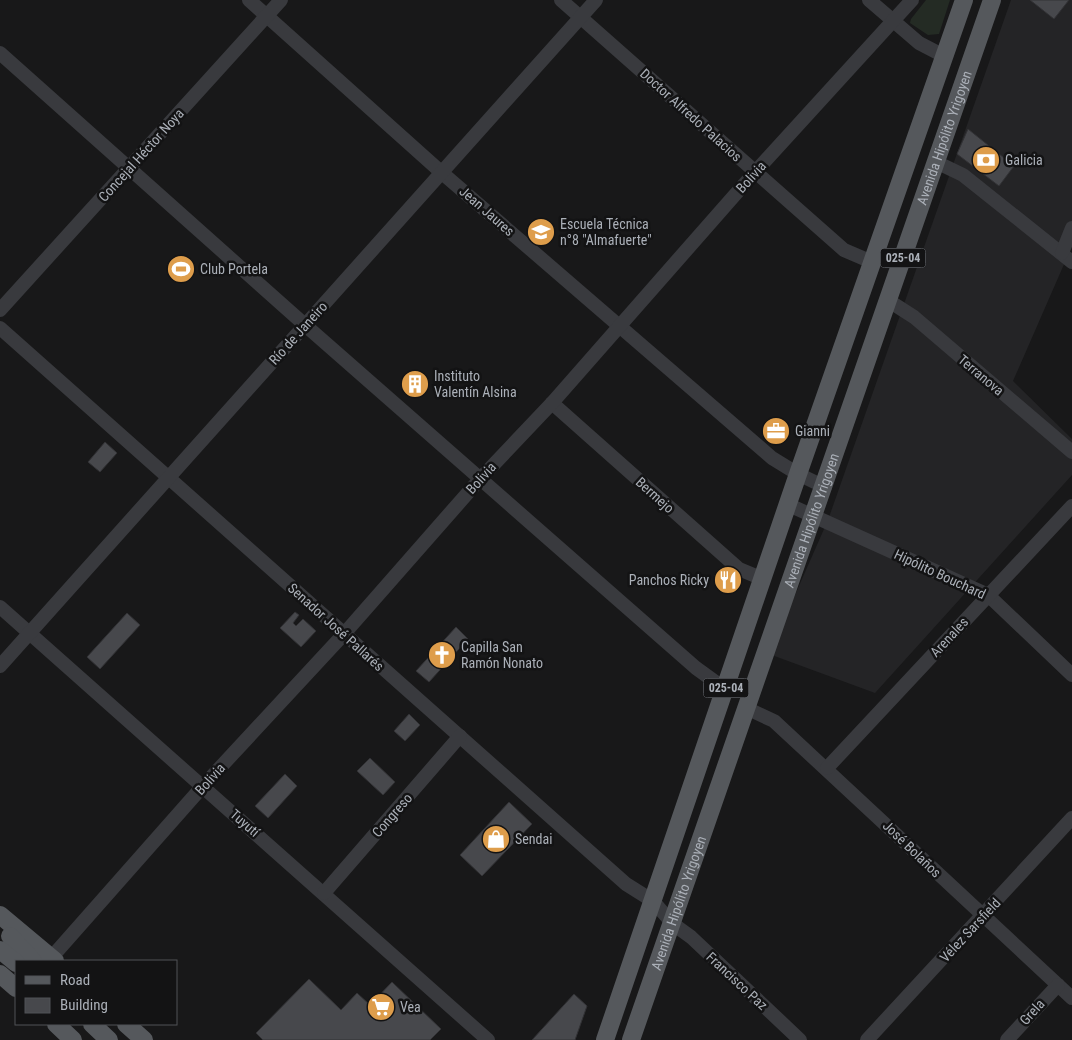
<svg xmlns="http://www.w3.org/2000/svg" width="1072" height="1040" font-family="'Roboto Condensed',sans-serif">
  <rect width="100%" height="100%" fill="#181819"/>
  <path fill="#242426" d="M 1011,0 L 1072,0 L 1072,246 L 1013,381 L 1072,439 L 1072,475 L 875,693 L 769,654 L 828,520 Z"/>
  <path fill="#242b24" d="M 926,0 L 950,0 L 939,34 L 928,35 L 910,23 L 911,19 Z"/>
  <g fill="#47484c" stroke="#323235">
    <path d="M 1030,0 L 1069,0 L 1054,19 Z"/>
    <path d="M 968,129 L 1014,166 L 999,186 L 957,154 Z"/>
    <path d="M 413,371 L 428,383 L 417,397 L 402,385 Z"/>
    <path d="M 105,442 L 117,453 L 100,472 L 88,462 Z"/>
    <path d="M 295,612 L 299,615 L 293,623 L 296,626 L 303,619 L 316,631 L 301,647 L 280,628 Z"/>
    <path d="M 127,613 L 140,625 L 100,669 L 87,657 Z"/>
    <path d="M 456,627 L 468,639 L 429,682 L 416,671 Z"/>
    <path d="M 409,714 L 420,725 L 405,741 L 394,731 Z"/>
    <path d="M 370,758 L 395,782 L 383,795 L 357,771 Z"/>
    <path d="M 285,774 L 297,786 L 268,818 L 255,806 Z"/>
    <path d="M 509,802 L 532,824 L 482,876 L 460,855 Z"/>
    <path d="M 309,979 L 341,1010 L 357,993 L 370,1005 L 392,982 L 441,1029 L 430,1040 L 263,1040 L 256,1033 Z"/>
    <path d="M 574,994 L 587,1006 L 575,1040 L 532,1040 Z"/>
  </g>
  <g fill="none" stroke-linecap="round" stroke-linejoin="round">
    <g stroke="#393a3e" stroke-width="14">
      <path d="M 249,0 L 441,172 L 772,458 L 798,474 L 825,487"/>
      <path d="M 561,0 L 844,250 L 872,262"/>
      <path d="M 869,0 L 919,43 L 944,56"/>
      <path d="M 0,53 L 305,325 L 696,668 L 725,689"/>
      <path d="M 936,162 L 963,175 L 1072,262"/>
      <path d="M 1062,253 L 1072,228"/>
      <path d="M 889,301 L 914,317 L 1072,452"/>
      <path d="M 0,310 L 281,0"/>
      <path d="M 0,328 L 626,884 L 653,901 L 673,924 L 691,937 L 800,1040"/>
      <path d="M 552,403 L 739,569 L 763,579"/>
      <path d="M 789,505 L 988,595 L 1072,675"/>
      <path d="M 0,607 L 488,1040"/>
      <path d="M 0,666 L 596,0"/>
      <path d="M 746,708 L 774,721 L 1072,998"/>
      <path d="M 827,768 L 1072,506"/>
      <path d="M 324,893 L 460,736"/>
      <path d="M 51,958 L 203,786 L 343,635 L 480,479 L 552,403 L 755,172 L 912,0"/>
      <path d="M 867,1040 L 1072,818"/>
      <path d="M 1007,1040 L 1058,985"/>
    </g>
    <g stroke="#55585c" stroke-width="18">
      <path d="M 0,915 L 55,961"/>
      <path d="M 10,936 L 33,961"/>
      <path d="M 0,950 L 16,963"/>
      <path d="M 0,974 L 16,988"/>
      <path d="M 56,1024 L 73,1040"/>
      <path d="M 92,1024 L 109,1040"/>
      <path d="M 126,1024 L 144,1040"/>
      <path d="M 605,1040 L 798,474 L 964,0"/>
      <path id="s1" d="M 631,1040 L 992,0"/>
    </g>
  </g>
  <defs>
    <symbol id="bank-disc" viewBox="-11 -11 22 22"><circle r="9.5" fill="#de9d4b" stroke="#131314"/><path d="M-6-4H6V4H-6ZM0-2.3a2.3 2.3 0 1 0 0 4.6a2.3 2.3 0 1 0 0-4.6Z" fill="#fff"/></symbol>
    <symbol id="school-disc" viewBox="-11 -11 22 22"><circle r="9.5" fill="#de9d4b" stroke="#131314"/><path d="M0-5L7-2L0 1L-7-2ZM-4 1L0 2.5L4 1V4Q0 6-4 4Z" fill="#fff"/></symbol>
    <symbol id="stadium-disc" viewBox="-11 -11 22 22"><circle r="9.5" fill="#de9d4b" stroke="#131314"/><path d="M0-5a6.5 5 0 1 0 0 10a6.5 5 0 1 0 0-10ZM-3.5-1.8h7v3.6h-7Z" fill="#fff"/></symbol>
    <symbol id="building-disc" viewBox="-11 -11 22 22"><circle r="9.5" fill="#de9d4b" stroke="#131314"/><path d="M-4-6H4V6H1V3H-1V6H-4ZM-2.5-4.3h1.7v1.8h-1.7ZM.8-4.3h1.7v1.8H.8ZM-2.5-1h1.7V.8h-1.7ZM.8-1h1.7V.8H.8Z" fill="#fff"/></symbol>
    <symbol id="office-disc" viewBox="-11 -11 22 22"><circle r="9.5" fill="#de9d4b" stroke="#131314"/><path d="M-6-3h4V-5.5h4V-3h4V5H-6ZM-1-4.5V-3h2v-1.5ZM-6 0V1H6V0Z" fill="#fff"/></symbol>
    <symbol id="restaurant-disc" viewBox="-11 -11 22 22"><circle r="9.5" fill="#de9d4b" stroke="#131314"/><path d="M-5-6h1v4h1v-4h1v4h1v-4h1v5L-1.5 .5V6h-2V.5L-5-1ZM5-6V6H3V1.5H1.5Q1.5-4 5-6Z" fill="#fff"/></symbol>
    <symbol id="church-disc" viewBox="-11 -11 22 22"><circle r="9.5" fill="#de9d4b" stroke="#131314"/><path d="M-1.2-6h2.4v3.5h3.3v2.4h-3.3V6h-2.4V-.1h-3.3v-2.4h3.3Z" fill="#fff"/></symbol>
    <symbol id="shop-disc" viewBox="-11 -11 22 22"><circle r="9.5" fill="#de9d4b" stroke="#131314"/><path d="M-5-2.5h2.3a2.7 3.5 0 0 1 5.4 0H5L5.5 6h-11ZM-1.5-2.5h3a1.5 2.3 0 0 0-3 0Z" fill="#fff"/></symbol>
    <symbol id="supermarket-disc" viewBox="-11 -11 22 22"><circle r="9.5" fill="#de9d4b" stroke="#131314"/><path d="M-6-5.5h2.5l.6 2H6L4.5 2H-2.5L-4.4-4H-6ZM-1.5 3.2a1.3 1.3 0 1 0 .1 0ZM3 3.2a1.3 1.3 0 1 0 .1 0Z" fill="#fff"/></symbol>
  </defs>
  <g fill-rule="evenodd">
    <use href="#bank-disc" x="970" y="144" width="32" height="32"/>
    <use href="#school-disc" x="525" y="216" width="32" height="32"/>
    <use href="#stadium-disc" x="165" y="253" width="32" height="32"/>
    <use href="#building-disc" x="399" y="368" width="32" height="32"/>
    <use href="#office-disc" x="760" y="415" width="32" height="32"/>
    <use href="#restaurant-disc" x="712" y="564" width="32" height="32"/>
    <use href="#church-disc" x="426" y="639" width="32" height="32"/>
    <use href="#shop-disc" x="480" y="823" width="32" height="32"/>
    <use href="#supermarket-disc" x="365" y="991" width="32" height="32"/>
  </g>
  <g text-anchor="middle" dominant-baseline="central" stroke-width="5" stroke-linejoin="round" paint-order="stroke">
    <g fill="#131314" stroke="#7d8187" stroke-width="1">
      <rect x="880.5" y="248.5" width="45" height="19" rx="4"/>
      <rect x="703.5" y="678.5" width="45" height="19" rx="4"/>
    </g>
    <g font-size="12" font-weight="bold" fill="#abb0b8">
      <text x="903" y="258">025-04</text>
      <text x="726" y="688">025-04</text>
    </g>
    <g font-size="14" fill="#abb0b8" stroke="#131314">
      <text transform="translate(691 115) rotate(42)">Doctor Alfredo Palacios</text>
      <text stroke="none"><textPath href="#s1" startOffset="955">Avenida Hipólito Yrigoyen</textPath></text>
      <text transform="translate(141 155) rotate(-48)">Concejal Héctor Noya</text>
      <text transform="translate(751 177) rotate(-48)">Bolivia</text>
      <text transform="translate(487 211) rotate(41)">Jean Jaures</text>
      <text transform="translate(298 333) rotate(-48)">Río de Janeiro</text>
      <text transform="translate(981 375) rotate(40)">Terranova</text>
      <text transform="translate(481 478) rotate(-48)">Bolivia</text>
      <text transform="translate(655 495) rotate(42)">Bermejo</text>
      <text stroke="none"><textPath href="#s1" startOffset="550">Avenida Hipólito Yrigoyen</textPath></text>
      <text transform="translate(940 574) rotate(25)">Hipólito Bouchard</text>
      <text transform="translate(336 627) rotate(42)">Senador José Pallarés</text>
      <text transform="translate(949 637) rotate(-47)">Arenales</text>
      <text transform="translate(210 779) rotate(-48)">Bolivia</text>
      <text transform="translate(392 815) rotate(-49)">Congreso</text>
      <text transform="translate(245 823) rotate(41)">Tuyutí</text>
      <text transform="translate(912 849) rotate(44)">José Bolaños</text>
      <text stroke="none"><textPath href="#s1" startOffset="145">Avenida Hipólito Yrigoyen</textPath></text>
      <text transform="translate(970 930) rotate(-47)">Vélez Sarsfield</text>
      <text transform="translate(737 981) rotate(43)">Francisco Paz</text>
      <text transform="translate(1032 1012) rotate(-48)">Grela</text>
    </g>
    <g font-size="14" fill="#abb0b8" stroke="#131314" text-anchor="start">
      <text x="1005" y="160">Galicia</text>
      <text x="560" y="224">Escuela Técnica<tspan x="560" dy="16">n°8 "Almafuerte"</tspan></text>
      <text x="200" y="269">Club Portela</text>
      <text x="434" y="376">Instituto<tspan x="434" dy="16">Valentín Alsina</tspan></text>
      <text x="795" y="431">Gianni</text>
      <text x="709" y="580" text-anchor="end">Panchos Ricky</text>
      <text x="461" y="647">Capilla San<tspan x="461" dy="16">Ramón Nonato</tspan></text>
      <text x="515" y="839">Sendai</text>
      <text x="400" y="1007">Vea</text>
    </g>
  </g>
  <rect x="15" y="960" width="162" height="65" fill="#131314" stroke="#505256"/>
  <rect x="25" y="976" width="25" height="8" fill="#55585c" stroke="#505256"/>
  <text x="60" y="985" font-size="15" fill="#abb0b8">Road</text>
  <rect x="25" y="998" width="25" height="15" fill="#47484c" stroke="#505256"/>
  <text x="60" y="1010" font-size="15" fill="#abb0b8">Building</text>
</svg>
